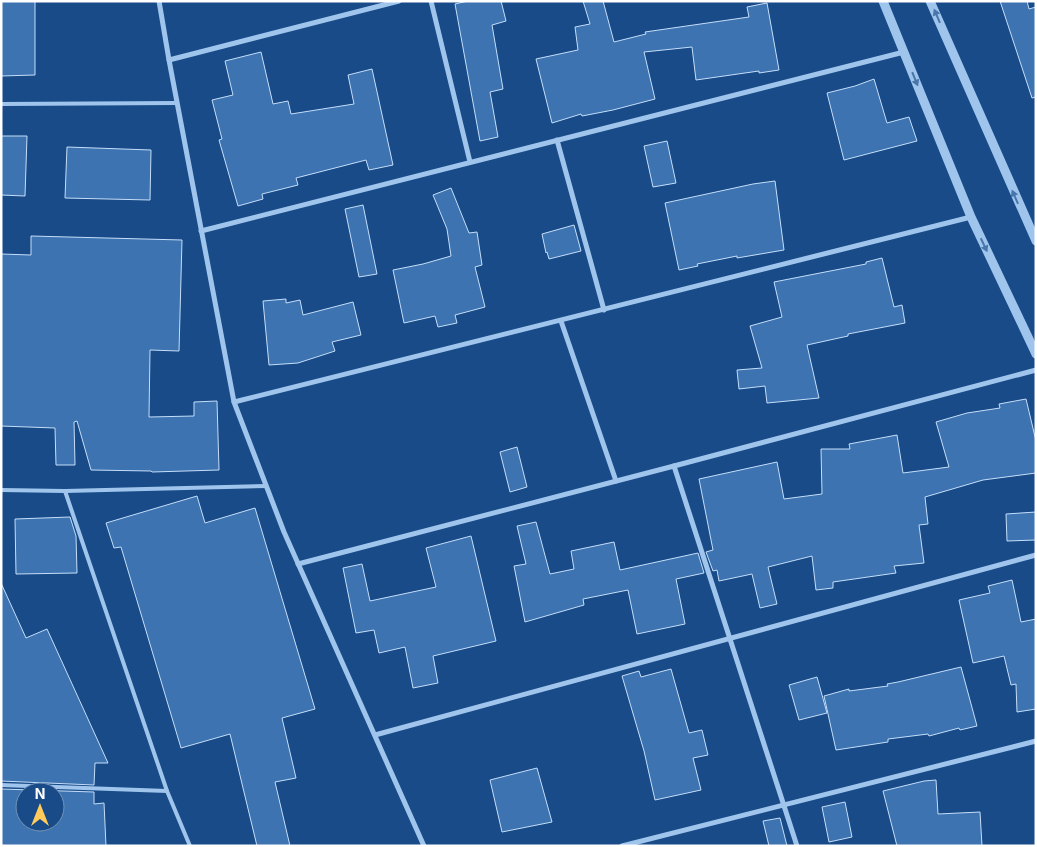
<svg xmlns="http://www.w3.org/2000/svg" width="1037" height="847" font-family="Inter,sans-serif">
  <rect width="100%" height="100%" fill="#184b88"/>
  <g fill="#3c73b0" stroke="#c5defa" fill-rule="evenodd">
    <path d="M 1,1 L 35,1 L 35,75 L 1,76 Z"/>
    <path d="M 468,1 L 501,1 L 506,21 L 492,25 L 503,89 L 490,92 L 498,137 L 480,141 L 455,4 Z"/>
    <path d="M 583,1 L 603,1 L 614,42 L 646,34 L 645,32 L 749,17 L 747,7 L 767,3 L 779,70 L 759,73 L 759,71 L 696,80 L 692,47 L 644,52 L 655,99 L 613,110 L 582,116 L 581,114 L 552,123 L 536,59 L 578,50 L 575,27 L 590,24 Z"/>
    <path d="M 1000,1 L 1027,1 L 1029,9 L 1036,7 L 1036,97 L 1032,98 Z"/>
    <path d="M 261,52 L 273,104 L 288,101 L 291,114 L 354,104 L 348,75 L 372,69 L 393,165 L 369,170 L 366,160 L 296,178 L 298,185 L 262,194 L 263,199 L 238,206 L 219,140 L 222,139 L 212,100 L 233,95 L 225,61 Z"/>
    <path d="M 874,79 L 887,123 L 909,117 L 917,141 L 844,160 L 827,93 L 855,86 Z"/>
    <path d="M 1,136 L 27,136 L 25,196 L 1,195 Z"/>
    <path d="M 667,141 L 676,183 L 653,187 L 644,146 Z"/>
    <path d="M 67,147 L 151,150 L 150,200 L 65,198 Z"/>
    <path d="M 775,181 L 784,250 L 737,258 L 737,256 L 697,264 L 698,266 L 679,270 L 665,203 L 753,184 Z"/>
    <path d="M 451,188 L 469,233 L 477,232 L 482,265 L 475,267 L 485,307 L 455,315 L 457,323 L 438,327 L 435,316 L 404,323 L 393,270 L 423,264 L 451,256 L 447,229 L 433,195 Z"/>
    <path d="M 363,205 L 377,274 L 359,277 L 345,209 Z"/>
    <path d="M 574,225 L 581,251 L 549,259 L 547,252 L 546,253 L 542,234 Z"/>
    <path d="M 31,236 L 182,240 L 179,351 L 150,350 L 149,417 L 194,416 L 194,402 L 217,401 L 219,470 L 152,472 L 151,471 L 91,470 L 77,421 L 74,422 L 75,465 L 56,465 L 55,428 L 1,426 L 1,254 L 31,255 Z"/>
    <path d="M 882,258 L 894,307 L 902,305 L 905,323 L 848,334 L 848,336 L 807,345 L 819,398 L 767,403 L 765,386 L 739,389 L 737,370 L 762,368 L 750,326 L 782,317 L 774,282 L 866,264 L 866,262 Z"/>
    <path d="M 286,299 L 286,303 L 300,300 L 303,315 L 353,302 L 361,335 L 332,342 L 335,351 L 298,363 L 269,365 L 263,301 Z"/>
    <path d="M 1026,399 L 1036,441 L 1036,473 L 983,480 L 925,497 L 928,524 L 919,525 L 924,563 L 894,566 L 896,573 L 833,582 L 833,588 L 816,590 L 812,556 L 768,567 L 777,604 L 760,608 L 752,574 L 719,581 L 717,570 L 713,571 L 706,552 L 713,550 L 699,479 L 777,462 L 784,499 L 822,494 L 821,449 L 850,449 L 849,444 L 897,435 L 903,473 L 949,467 L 936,422 L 967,413 L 1000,408 L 999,404 Z"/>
    <path d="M 517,447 L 527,487 L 510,492 L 500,452 Z"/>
    <path d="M 197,496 L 205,523 L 255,508 L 315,709 L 282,718 L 296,778 L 275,782 L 290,846 L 257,846 L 230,734 L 181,748 L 121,547 L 114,548 L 106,523 Z"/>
    <path d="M 1036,512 L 1036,540 L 1007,541 L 1006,514 Z"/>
    <path d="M 70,517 L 76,536 L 77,573 L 16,574 L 15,519 Z"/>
    <path d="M 536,522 L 550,574 L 574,569 L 571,551 L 614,542 L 620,570 L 698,553 L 704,573 L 676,579 L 685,624 L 637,634 L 628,590 L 583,599 L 584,605 L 525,622 L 514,566 L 526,564 L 517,526 Z"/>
    <path d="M 471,536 L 496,641 L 433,656 L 438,683 L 413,688 L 405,647 L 379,653 L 374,630 L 356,633 L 343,568 L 362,564 L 370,601 L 436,587 L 426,548 Z"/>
    <path d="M 1012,580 L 1021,622 L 1036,619 L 1036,709 L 1017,712 L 1016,684 L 1011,685 L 1004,656 L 973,663 L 959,600 L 990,593 L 988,586 Z"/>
    <path d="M 1,583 L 26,638 L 47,629 L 108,763 L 95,763 L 94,785 L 1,781 Z"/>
    <path d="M 961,667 L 977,726 L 960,730 L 959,728 L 929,736 L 928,734 L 888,739 L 888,742 L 836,750 L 824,696 L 849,689 L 849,691 L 888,686 L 887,684 L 898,682 Z"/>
    <path d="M 671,669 L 689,733 L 702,730 L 708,755 L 693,758 L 701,790 L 655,800 L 644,751 L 622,676 L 639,671 L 641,677 Z"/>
    <path d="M 817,677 L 827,713 L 799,720 L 789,685 Z"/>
    <path d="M 537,768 L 552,822 L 502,832 L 490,780 Z"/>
    <path d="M 936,780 L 938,814 L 980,812 L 982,846 L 897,846 L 883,791 L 924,781 Z"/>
    <path d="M 1,789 L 94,792 L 94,804 L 104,803 L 106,846 L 1,846 ZM 25,792 L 55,792 L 55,822 L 25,822 Z"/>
    <path d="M 845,802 L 852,837 L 829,842 L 822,807 Z"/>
    <path d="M 780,818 L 787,846 L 769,846 L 763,821 Z"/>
  </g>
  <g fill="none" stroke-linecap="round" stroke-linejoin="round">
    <g stroke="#a0c5ed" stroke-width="4">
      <path d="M 1,104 L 177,103"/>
      <path d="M 1,490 L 65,491 L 266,486"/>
      <path d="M 65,491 L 167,791 L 190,846"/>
      <path d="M 1,785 L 167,791"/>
    </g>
    <g stroke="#a0c5ed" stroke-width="5">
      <path d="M 159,1 L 169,60 L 234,402 L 284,532 L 424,846"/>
      <path d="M 431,1 L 470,162"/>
      <path d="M 169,60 L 399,1"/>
      <path d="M 557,140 L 604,310"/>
      <path d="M 201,231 L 904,52"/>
      <path d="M 561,321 L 616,481"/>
      <path d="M 234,402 L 971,217"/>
      <path d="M 674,466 L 797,846"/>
      <path d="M 298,564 L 674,466 L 1036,370"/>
      <path d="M 375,735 L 1036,555"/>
      <path d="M 622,846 L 1036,741"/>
    </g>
    <g stroke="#a0c5ed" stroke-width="9">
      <path d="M 883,1 L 971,217 L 1036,354"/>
      <path d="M 930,1 L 1036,241"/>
    </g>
  </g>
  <defs><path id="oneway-solid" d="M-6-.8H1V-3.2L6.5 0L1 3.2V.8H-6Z" transform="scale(1.25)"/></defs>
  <g fill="#4876ab">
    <use href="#oneway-solid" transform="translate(937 16) rotate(-113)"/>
    <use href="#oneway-solid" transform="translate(915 79) rotate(68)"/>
    <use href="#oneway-solid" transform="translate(1015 197) rotate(-114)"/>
    <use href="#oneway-solid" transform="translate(984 245) rotate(65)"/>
  </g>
  <rect width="1037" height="847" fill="none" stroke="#ffffff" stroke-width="5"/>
  <g transform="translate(40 807)"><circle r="24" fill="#184b88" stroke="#7493b8"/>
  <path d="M0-4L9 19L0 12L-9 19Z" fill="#ffcc5c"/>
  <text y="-8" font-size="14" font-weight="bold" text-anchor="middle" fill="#ffffff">N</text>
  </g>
</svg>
